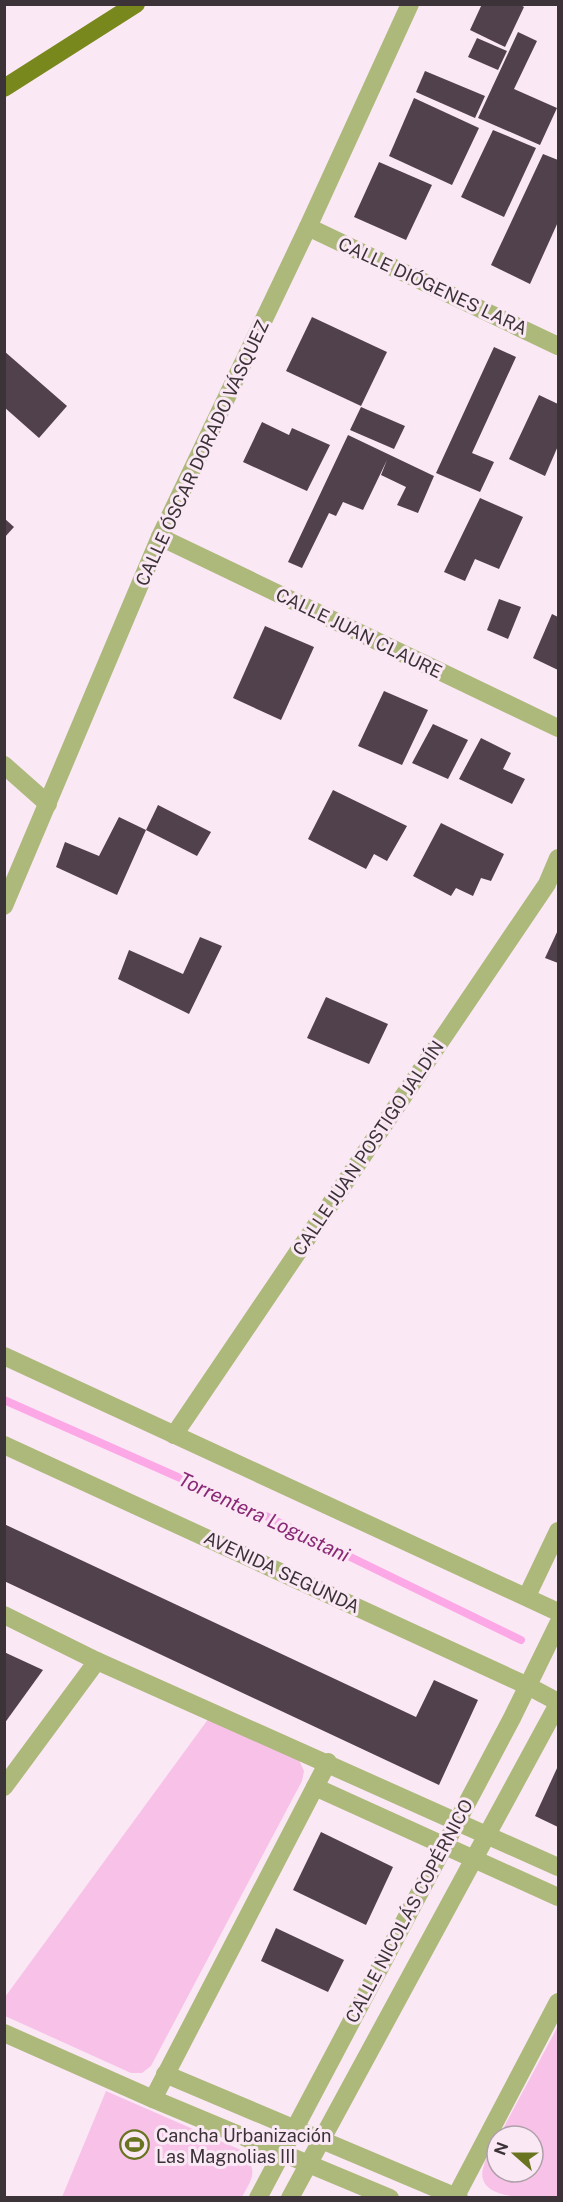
<svg xmlns="http://www.w3.org/2000/svg" width="563" height="2202" font-family="'Public Sans',sans-serif">
  <rect width="100%" height="100%" fill="#fbe8f5"/>
  <g fill="#f8c2e8">
    <path d="M 209,1718 L 299,1760 L 304,1771 L 302,1781 L 151,2066 L 142,2073 L 131,2073 L 5,2016 L 5,1997 Z"/>
    <path d="M 558,2026 L 558,2197 C 534,2198 471,2202 484,2165 C 486,2156 493,2148 497,2140 L 497,2172 L 533,2172 L 533,2136 L 499,2136 Z"/>
    <path d="M 106,2091 L 241,2150 C 258,2170 254,2176 242,2197 L 62,2197 Z"/>
  </g>
  <g fill="none" stroke-linecap="round" stroke-linejoin="round">
    <path stroke="#fda8e6" stroke-width="8" d="M 4,1400 L 268,1517 L 521,1640"/>
  </g>
  <g fill="#51414c">
    <path d="M 482,4 L 519,4 L 524,7 L 505,47 L 470,30 Z"/>
    <path d="M 518,32 L 537,41 L 514,89 L 557,108 L 540,145 L 478,118 Z"/>
    <path d="M 477,38 L 507,51 L 498,70 L 468,57 Z"/>
    <path d="M 425,71 L 485,96 L 475,118 L 416,92 Z"/>
    <path d="M 414,98 L 479,128 L 452,185 L 389,156 Z"/>
    <path d="M 493,130 L 536,148 L 504,217 L 461,197 Z"/>
    <path d="M 543,154 L 558,160 L 558,222 L 530,284 L 491,265 Z"/>
    <path d="M 379,162 L 432,185 L 406,240 L 354,217 Z"/>
    <path d="M 312,317 L 387,352 L 361,406 L 286,371 Z"/>
    <path d="M 494,347 L 516,357 L 472,453 L 494,462 L 480,492 L 436,473 Z"/>
    <path d="M 4,351 L 67,406 L 39,438 L 4,407 Z"/>
    <path d="M 539,395 L 558,404 L 558,446 L 545,476 L 509,459 Z"/>
    <path d="M 361,407 L 405,426 L 394,449 L 350,430 Z"/>
    <path d="M 262,422 L 289,435 L 292,428 L 330,445 L 307,491 L 243,462 Z"/>
    <path d="M 348,435 L 434,476 L 418,513 L 397,505 L 406,487 L 381,475 L 387,460 L 363,510 L 343,502 L 336,516 L 329,513 L 302,568 L 288,562 Z"/>
    <path d="M 480,498 L 523,517 L 499,569 L 475,559 L 465,581 L 444,572 Z"/>
    <path d="M 4,518 L 14,527 L 4,538 Z"/>
    <path d="M 499,599 L 521,607 L 508,639 L 487,630 Z"/>
    <path d="M 552,614 L 558,617 L 558,670 L 533,658 Z"/>
    <path d="M 265,626 L 314,647 L 281,720 L 233,698 Z"/>
    <path d="M 384,691 L 428,710 L 402,765 L 358,746 Z"/>
    <path d="M 433,724 L 468,740 L 448,779 L 412,763 Z"/>
    <path d="M 481,738 L 511,753 L 503,769 L 525,779 L 512,804 L 459,779 Z"/>
    <path d="M 333,790 L 407,826 L 387,861 L 374,854 L 366,869 L 308,839 Z"/>
    <path d="M 158,805 L 211,832 L 197,856 L 146,830 Z"/>
    <path d="M 119,817 L 146,830 L 117,895 L 56,867 L 65,842 L 99,856 Z"/>
    <path d="M 441,823 L 504,854 L 491,881 L 481,878 L 473,896 L 456,888 L 451,896 L 413,876 Z"/>
    <path d="M 558,930 L 558,963 L 545,958 Z"/>
    <path d="M 200,937 L 222,946 L 189,1014 L 118,979 L 129,950 L 183,974 Z"/>
    <path d="M 326,997 L 388,1024 L 369,1064 L 307,1038 Z"/>
    <path d="M 4,1524 L 416,1717 L 434,1680 L 478,1700 L 439,1785 L 4,1581 Z"/>
    <path d="M 4,1652 L 43,1670 L 4,1724 Z"/>
    <path d="M 558,1766 L 558,1827 L 535,1816 Z"/>
    <path d="M 321,1832 L 393,1867 L 366,1925 L 293,1890 Z"/>
    <path d="M 276,1928 L 344,1960 L 328,1992 L 261,1961 Z"/>
  </g>
  <g fill="none" stroke-linecap="round" stroke-linejoin="round">
    <g stroke="#adb97b" stroke-width="18">
      <path d="M 308,227 L 558,346"/>
      <path d="M 160,537 L 558,728"/>
      <path d="M 4,765 L 48,804"/>
      <path d="M 4,906 L 160,537 L 308,227 L 410,4"/>
      <path d="M 4,1356 L 558,1612"/>
      <path d="M 174,1435 L 547,884 L 558,858"/>
      <path d="M 4,1445 L 528,1686 L 558,1702"/>
      <path d="M 527,1596 L 558,1531"/>
      <path d="M 4,1615 L 97,1661 L 558,1867"/>
      <path d="M 4,1787 L 97,1661"/>
      <path d="M 315,1787 L 558,1897"/>
      <path d="M 4,2033 L 153,2099 L 390,2198"/>
      <path d="M 165,2074 L 459,2198"/>
      <path d="M 153,2099 L 328,1762"/>
      <path d="M 258,2198 L 512,1718 L 558,1624"/>
      <path d="M 290,2198 L 558,1704"/>
      <path d="M 455,2198 L 558,2002"/>
    </g>
    <path stroke="#79881d" stroke-width="18" d="M 4,88 L 136,4"/>
  </g>
  <defs>
    <symbol id="stadium-ring" viewBox="-11 -11 22 22"><circle r="9.5" fill="#fbe8f5" stroke="#68741f" stroke-width="1.5"/><path d="M0-5a6.5 5 0 1 0 0 10a6.5 5 0 1 0 0-10ZM-3.5-1.8h7v3.6h-7Z" fill="#68741f"/></symbol>
  </defs>
  <g fill-rule="evenodd">
    <use href="#stadium-ring" x="118" y="2128" width="33" height="33"/>
  </g>
  <g text-anchor="middle" dominant-baseline="central" stroke-width="6" stroke-linejoin="round" paint-order="stroke">
    <g font-size="18" fill="#3b3338" stroke="#fbe8f5">
      <text transform="translate(433 286) rotate(25)">CALLE DIÓGENES LARA</text>
      <text transform="translate(202 453) rotate(-65)">CALLE ÓSCAR DORADO VÁSQUEZ</text>
      <text transform="translate(359 633) rotate(26)">CALLE JUAN CLAURE</text>
      <text transform="translate(368 1148) rotate(-56)">CALLE JUAN POSTIGO JALDÍN</text>
      <text transform="translate(282 1572) rotate(25)">AVENIDA SEGUNDA</text>
      <text transform="translate(409 1911) rotate(-62)">CALLE NICOLÁS COPÉRNICO</text>
    </g>
    <g font-size="18" fill="#3b3338" stroke="#fbe8f5" text-anchor="start">
      <text x="156" y="2135">Cancha Urbanización<tspan x="156" dy="21">Las Magnolias III</tspan></text>
    </g>
    <g font-size="20" font-style="italic" fill="#892975" stroke="#fbe8f5">
      <text transform="translate(264 1517) rotate(25)">Torrentera Logustani</text>
    </g>
  </g>
  <rect width="563" height="2202" fill="none" stroke="#3b3338" stroke-width="12"/>
  <g transform="translate(515 2154) rotate(291)"><circle r="28" fill="#fbe8f5" stroke="#aea0a9" stroke-width="1.5"/>
  <path d="M0-4.5L10 22L0 15L-10 22Z" fill="#68741f"/>
  <text y="-9" font-size="16" font-weight="bold" text-anchor="middle" fill="#3b3338">N</text>
  </g>
</svg>
